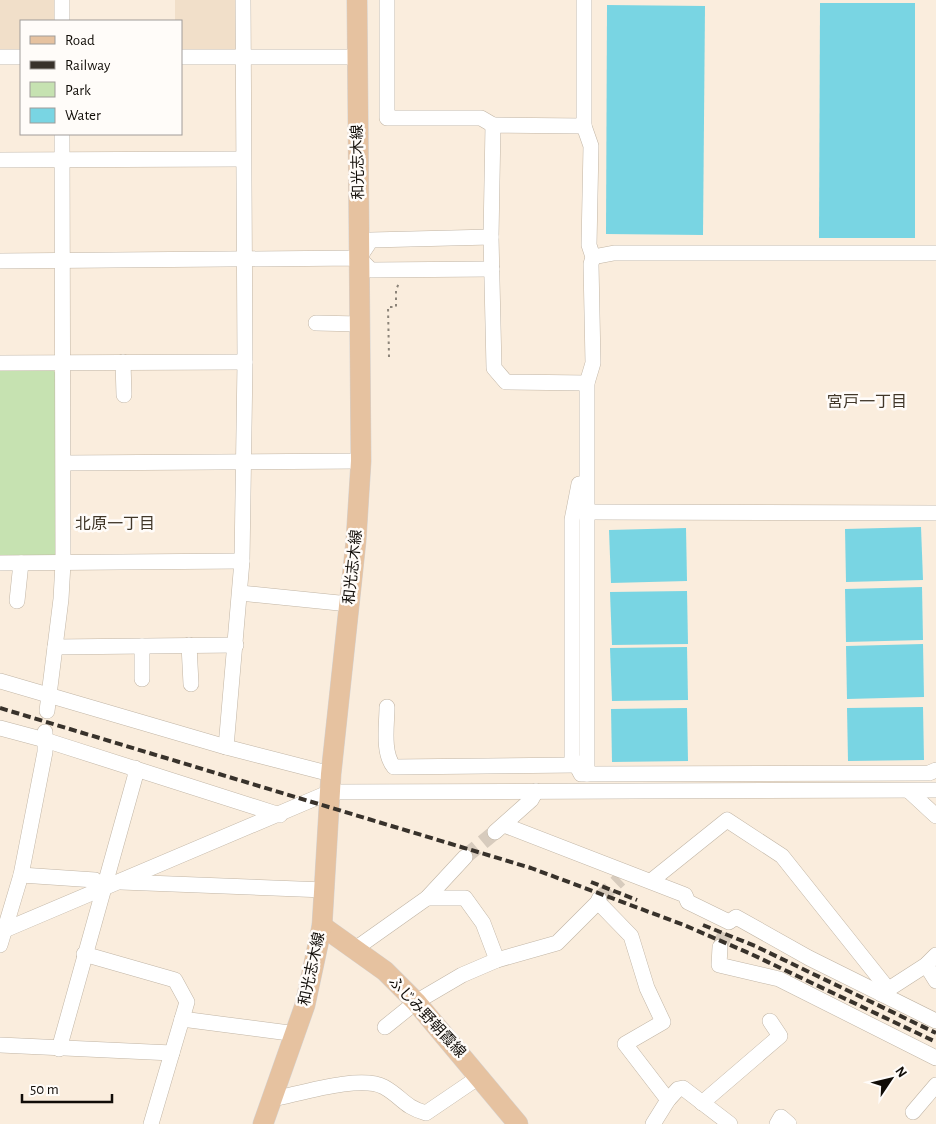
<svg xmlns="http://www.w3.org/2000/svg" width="936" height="1124" font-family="'Alegreya Sans','Noto Sans JP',sans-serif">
  <rect width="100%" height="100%" fill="#faeddd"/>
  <g fill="#f1dfc9">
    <path d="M 0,0 L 55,0 L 56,21 L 21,21 L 21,52 L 0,52 Z"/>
    <path d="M 175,0 L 238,0 L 238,47 L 235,52 L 181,51 L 181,21 L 175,21 Z"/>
  </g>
  <path fill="#c6e2b1" d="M 0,368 L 52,368 L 56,374 L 56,556 L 0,557 Z"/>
  <g fill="#79d5e3">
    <path d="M 820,3 L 915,3 L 915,238 L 819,238 Z"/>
    <path d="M 607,5 L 705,6 L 703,235 L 606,234 Z"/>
    <path d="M 921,527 L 923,580 L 846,582 L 845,529 Z"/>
    <path d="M 686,528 L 687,581 L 611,583 L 609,530 Z"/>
    <path d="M 922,587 L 923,640 L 846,642 L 845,589 Z"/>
    <path d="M 687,591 L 688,644 L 612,645 L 610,592 Z"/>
    <path d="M 923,644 L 924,697 L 847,699 L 846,646 Z"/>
    <path d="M 687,647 L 688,700 L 612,701 L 610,648 Z"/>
    <path d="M 923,707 L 924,760 L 848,761 L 847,708 Z"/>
    <path d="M 687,708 L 688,761 L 612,762 L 611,709 Z"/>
  </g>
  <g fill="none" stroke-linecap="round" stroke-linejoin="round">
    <g stroke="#d7cbbd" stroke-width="15" stroke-dasharray="15 8" stroke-linecap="butt">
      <path d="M 465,857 L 495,832"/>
      <path d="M 599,899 L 620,879"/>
      <path d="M 720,947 L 729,922"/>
    </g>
    <defs>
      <g id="minor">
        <path d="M 387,0 L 387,118 L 481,118 L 493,125"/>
        <path d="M 62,21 L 62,0"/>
        <path d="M 0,57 L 21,57"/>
        <path d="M 181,57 L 357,57"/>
        <path d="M 584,126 L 591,146 L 589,245 L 593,257 L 591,264 L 593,363 L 587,383 L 587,774 L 929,773 L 936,770"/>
        <path d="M 0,160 L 243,159"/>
        <path d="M 491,237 L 494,368 L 506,382 L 587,383"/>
        <path d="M 593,257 L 614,253 L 936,253"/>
        <path d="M 359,258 L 371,240 L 491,237 L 493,125 L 584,126 L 584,0"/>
        <path d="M 0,261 L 359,258 L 371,270 L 492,269"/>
        <path d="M 316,323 L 359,324"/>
        <path d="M 123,362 L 124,395"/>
        <path d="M 0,363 L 245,362"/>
        <path d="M 64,463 L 361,461"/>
        <path d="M 585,484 L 579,484 L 572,520 L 572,757 L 581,774 L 587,774"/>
        <path d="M 587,512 L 936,513"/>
        <path d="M 0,563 L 242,561"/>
        <path d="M 240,593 L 349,604"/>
        <path d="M 17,601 L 21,563"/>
        <path d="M 189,645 L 191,684"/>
        <path d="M 142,646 L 142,679"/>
        <path d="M 55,647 L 236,645"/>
        <path d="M 0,681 L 226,747 L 331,774"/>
        <path d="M 387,707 C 387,724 382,753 394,767 L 577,765"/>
        <path d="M 47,711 L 61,599 L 63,563 L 62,134"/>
        <path d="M 0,728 L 45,740 L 280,815"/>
        <path d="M 226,747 L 242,561 L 245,362 L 243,0"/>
        <path d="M 909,791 L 936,816"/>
        <path d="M 504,825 L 685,895 L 688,902 L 729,922 L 736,917 L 809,958 L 936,1021"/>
        <path d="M 495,832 L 531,800 L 536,791"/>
        <path d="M 21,875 L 95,880 L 104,888"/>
        <path d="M 651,881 L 727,820 L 782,856 L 888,989"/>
        <path d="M 121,882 L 325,890"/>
        <path d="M 427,898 L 465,898 L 483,923 L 497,960"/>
        <path d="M 599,899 L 598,902 L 631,936 L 647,988 L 663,1022 L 625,1044 L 668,1100"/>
        <path d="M 0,932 L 330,792 L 936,790"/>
        <path d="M 0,945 L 21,875 L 45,752 L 45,732"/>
        <path d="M 720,947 L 719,965 L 779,979 L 936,1058"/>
        <path d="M 355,949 L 427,898 L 465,857"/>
        <path d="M 84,954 L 175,980 L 187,1002 L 151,1124"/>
        <path d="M 926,965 L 936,981"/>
        <path d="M 881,994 L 926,965 L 936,955"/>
        <path d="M 182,1019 L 297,1034"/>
        <path d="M 385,1027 L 416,1002 L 462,975 L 497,960 L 557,943 L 598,902"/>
        <path d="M 0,1045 L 172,1053"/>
        <path d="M 59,1049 L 135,777 L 135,768"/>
        <path d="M 273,1099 C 299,1094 361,1074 384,1087 C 402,1097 404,1107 426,1113 L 479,1077"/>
        <path d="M 702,1103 L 780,1036 L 770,1021"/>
        <path d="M 913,1112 L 936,1085"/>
        <path d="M 653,1124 L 668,1100 L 678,1089 L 683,1088 L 730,1124"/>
        <path d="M 777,1124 L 781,1117 L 789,1124"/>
      </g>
      <g id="major">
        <path d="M 322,926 L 385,971 L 416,1002 L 518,1124"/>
        <path d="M 263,1124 L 305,1005 L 322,926 L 331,774 L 356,541 L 361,461 L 357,0"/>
      </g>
    </defs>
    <use href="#minor" stroke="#c1b5a5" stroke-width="16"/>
    <use href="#major" stroke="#d4d3d3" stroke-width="21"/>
    <path stroke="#8c8479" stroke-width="2" stroke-dasharray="2.5 4" stroke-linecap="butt" d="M 389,357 L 388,307 L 396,307 L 396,290 L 399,283"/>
    <use href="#minor" stroke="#fff" stroke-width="15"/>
    <use href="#major" stroke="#e6c2a0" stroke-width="20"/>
    <g stroke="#38322b" stroke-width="4" stroke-dasharray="8 4" stroke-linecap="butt">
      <path d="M 0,708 L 531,868 L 684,925 L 751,954 L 936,1042"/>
      <path d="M 591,882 L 637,900"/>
      <path d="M 703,925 L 755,946 L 936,1033"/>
    </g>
  </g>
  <g text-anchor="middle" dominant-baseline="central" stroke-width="5" stroke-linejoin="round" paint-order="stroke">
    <g font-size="15" fill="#110d08" stroke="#fffcf9">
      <text transform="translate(358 162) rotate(-91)">和光志木線</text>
      <text transform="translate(353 567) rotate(-84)">和光志木線</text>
      <text transform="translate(312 969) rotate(-78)">和光志木線</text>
      <text transform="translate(427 1017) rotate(47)">ふじみ野朝霞線</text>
    </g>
    <g font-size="16" fill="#413729" stroke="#fffcf9">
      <text x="867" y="402">宮戸一丁目</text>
      <text x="115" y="524">北原一丁目</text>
    </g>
  </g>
  <rect x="20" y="20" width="162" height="115" fill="#fffcf9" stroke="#a09c99"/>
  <rect x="30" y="36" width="25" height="8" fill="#e6c2a0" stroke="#a09c99"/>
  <text x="65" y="45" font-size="15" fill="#110d08">Road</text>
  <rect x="30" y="61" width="25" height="8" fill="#38322b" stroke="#a09c99"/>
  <text x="65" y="70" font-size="15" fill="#110d08">Railway</text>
  <rect x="30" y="82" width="25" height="15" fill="#c6e2b1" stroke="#a09c99"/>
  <text x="65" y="95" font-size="15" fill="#110d08">Park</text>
  <rect x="30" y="108" width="25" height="15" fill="#79d5e3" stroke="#a09c99"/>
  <text x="65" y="120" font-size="15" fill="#110d08">Water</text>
  <g transform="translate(891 1079) rotate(55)" stroke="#fffcf9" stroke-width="4" paint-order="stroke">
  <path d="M0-4L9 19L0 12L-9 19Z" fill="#110d08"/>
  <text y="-8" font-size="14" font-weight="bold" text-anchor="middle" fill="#110d08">N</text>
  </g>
  <path d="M22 1094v8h90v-8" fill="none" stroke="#110d08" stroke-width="2.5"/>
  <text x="30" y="1094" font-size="15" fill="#110d08" stroke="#fffcf9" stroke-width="4" paint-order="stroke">50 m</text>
</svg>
